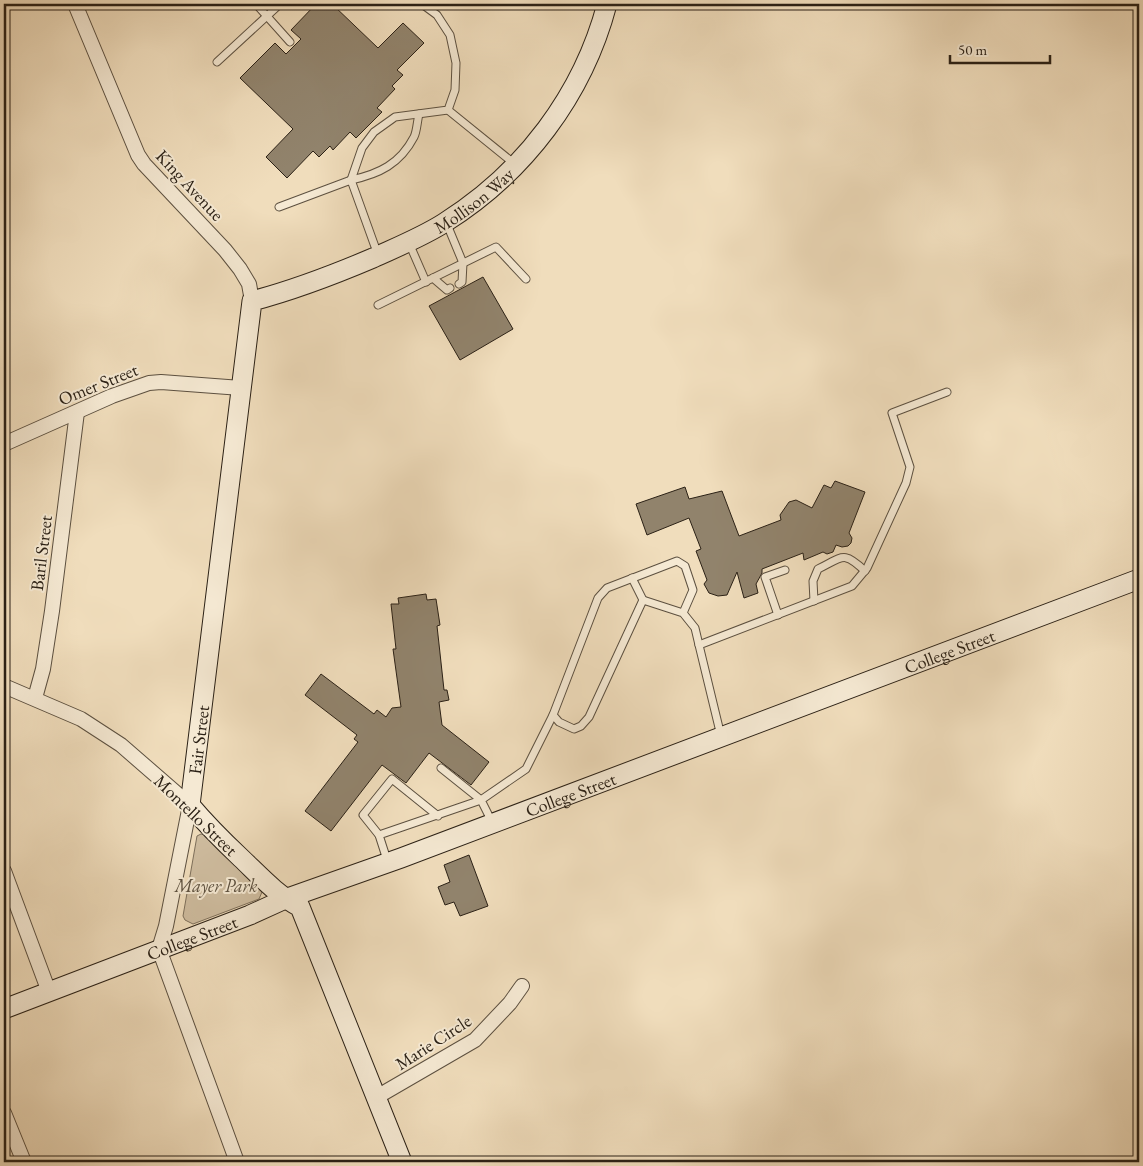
<svg xmlns="http://www.w3.org/2000/svg" width="1143" height="1166" font-family="'EB Garamond',serif">
  <rect width="100%" height="100%" fill="#f0ddbc"/>
  <filter id="stains"><feTurbulence type="fractalNoise" baseFrequency=".004" numOctaves="4"/><feColorMatrix values="0 0 0 0 .2 0 0 0 0 .09 0 0 0 0 .02 0 0 0 .5 -.17"/></filter>
  <radialGradient id="worn" r=".72"><stop offset=".6" stop-color="#630" stop-opacity="0"/><stop offset="1" stop-color="#630" stop-opacity=".3"/></radialGradient>
  <path fill="#cfbda0" stroke="#7d6f5b" d="M 201,834 L 205,835 L 262,892 L 259,899 L 193,924 L 185,920 L 183,916 L 197,836 Z"/>
  <g fill="#91836c" stroke="#2b2116">
    <path d="M 316,4 L 332,4 L 378,48 L 403,23 L 424,43 L 397,70 L 403,75 L 392,86 L 395,89 L 377,108 L 382,112 L 356,138 L 350,132 L 333,150 L 330,146 L 319,157 L 313,151 L 287,178 L 266,157 L 293,129 L 240,78 L 275,43 L 286,54 L 301,39 L 291,30 Z"/>
    <path d="M 483,277 L 513,329 L 460,360 L 429,306 Z"/>
    <path d="M 835,481 L 865,492 L 849,533 L 852,538 L 851,543 L 848,546 L 842,547 L 836,545 L 833,552 L 827,554 L 823,552 L 804,560 L 803,553 L 762,569 L 762,573 L 756,584 L 758,593 L 744,598 L 737,572 L 727,595 L 718,596 L 709,593 L 704,584 L 707,580 L 696,551 L 701,549 L 689,518 L 647,535 L 636,504 L 685,487 L 689,499 L 722,491 L 739,536 L 781,520 L 780,515 L 789,502 L 796,500 L 812,508 L 824,485 L 831,488 Z"/>
    <path d="M 426,594 L 427,600 L 436,599 L 440,625 L 437,626 L 439,644 L 444,690 L 447,690 L 449,700 L 439,702 L 442,725 L 489,762 L 471,785 L 429,753 L 406,783 L 382,765 L 331,831 L 305,811 L 358,742 L 354,739 L 357,735 L 305,695 L 321,674 L 374,714 L 377,710 L 386,717 L 392,708 L 401,707 L 393,649 L 396,649 L 391,604 L 399,604 L 398,598 Z"/>
    <path d="M 469,855 L 488,906 L 460,916 L 454,902 L 445,905 L 438,887 L 450,882 L 444,865 Z"/>
  </g>
  <g fill="none" stroke-linecap="round" stroke-linejoin="round">
    <defs>
      <g id="lane">
        <path d="M 256,4 L 290,42"/>
        <path d="M 217,62 L 280,4"/>
        <path d="M 448,110 L 516,165"/>
        <path d="M 351,180 L 362,148 L 374,132 L 395,117 L 448,110 L 455,90 L 456,63 L 450,35 L 437,15 L 422,4"/>
        <path d="M 351,180 C 379,174 400,164 414,137 C 417,131 417,122 419,114"/>
        <path d="M 279,207 L 351,180 L 378,255"/>
        <path d="M 446,222 L 463,263 L 462,282 L 459,284"/>
        <path d="M 409,243 L 426,282"/>
        <path d="M 433,278 L 447,290 L 450,288"/>
        <path d="M 378,305 L 496,247 L 526,279"/>
        <path d="M 632,578 L 643,600"/>
        <path d="M 814,601 L 813,581 L 818,569 C 843,557 843,550 865,571"/>
        <path d="M 683,613 L 643,600 L 589,717 L 581,726 L 574,729 L 559,722 L 553,715 L 598,598 L 607,588 L 677,561 L 685,566 L 693,590 L 683,613 L 695,628 L 699,645"/>
        <path d="M 778,615 L 765,577 L 785,570"/>
        <path d="M 721,736 L 699,645 L 852,586 L 867,568 L 906,483 L 910,467 L 892,413 L 947,392"/>
        <path d="M 441,768 L 481,800"/>
        <path d="M 492,822 L 481,800 L 526,769 L 553,715"/>
        <path d="M 379,835 L 363,815 L 392,779 L 438,816"/>
        <path d="M 388,863 L 379,835 L 481,800"/>
      </g>
      <g id="street">
        <path d="M 75,4 L 138,155 L 144,164 L 225,250 L 240,269 L 249,284 L 252,301"/>
        <path d="M 4,444 L 112,396 L 149,383 L 161,382 L 241,388"/>
        <path d="M 4,686 L 81,719 L 121,745 L 190,805 L 166,926 L 159,949 L 237,1162"/>
        <path d="M 35,698 L 43,669 L 52,611 L 77,412"/>
        <path d="M 4,871 L 49,992"/>
        <path d="M 375,1098 L 475,1040 L 510,1003 L 522,986"/>
        <path d="M 4,1113 L 24,1162"/>
      </g>
      <g id="secondary">
        <path id="s1" d="M 4,1009 L 250,915 L 285,899 L 401,858 L 1139,579"/>
        <path id="s2" d="M 402,1162 L 300,907 C 277,895 260,876 241,858 C 223,841 206,824 190,805 L 252,301 C 294,290 333,275 373,258 C 397,247 422,237 444,223 C 524,173 583,95 607,4"/>
      </g>
    </defs>
    <use href="#lane" stroke="#5c5040" stroke-width="9"/>
    <use href="#street" stroke="#5c5040" stroke-width="16"/>
    <use href="#secondary" stroke="#2b2116" stroke-width="21"/>
    <use href="#lane" stroke="#f5e9d3" stroke-width="7"/>
    <use href="#street" stroke="#f5e9d3" stroke-width="14"/>
    <use href="#secondary" stroke="#f5e9d3" stroke-width="19"/>
  </g>
  <g text-anchor="middle" dominant-baseline="central" stroke-width="4" stroke-linejoin="round" paint-order="stroke">
    <g font-size="18" fill="#2b2116" stroke="#f5e9d3">
      <text transform="translate(190 185) rotate(47)">King Avenue</text>
      <text stroke="none"><textPath href="#s2" startOffset="1178">Mollison Way</textPath></text>
      <text transform="translate(98 384) rotate(-22)">Omer Street</text>
      <text transform="translate(41 553) rotate(-83)">Baril Street</text>
      <text stroke="none"><textPath href="#s1" startOffset="1011">College Street</textPath></text>
      <text stroke="none"><textPath href="#s2" startOffset="491">Fair Street</textPath></text>
      <text stroke="none"><textPath href="#s1" startOffset="606">College Street</textPath></text>
      <text transform="translate(196 815) rotate(44)">Montello Street</text>
      <text stroke="none"><textPath href="#s1" startOffset="201">College Street</textPath></text>
      <text transform="translate(433 1042) rotate(-33)">Marie Circle</text>
    </g>
    <g font-size="18" font-style="italic" fill="#5c503f" stroke="#f5e9d3">
      <text x="216" y="885">Mayer Park</text>
    </g>
  </g>
  <rect width="1143" height="1166" fill="none" stroke="#f0ddbc" stroke-width="20"/>
  <rect x="5" y="5" width="1133" height="1156" fill="none" stroke="#2b2116" stroke-width="2.5"/>
  <rect x="10" y="10" width="1123" height="1146" fill="none" stroke="#2b2116"/>
  <path d="M950 55v8h100v-8" fill="none" stroke="#2b2116" stroke-width="2.5"/>
  <text x="958" y="55" font-size="15" fill="#2b2116" stroke="#f5e9d3" stroke-width="4" paint-order="stroke">50 m</text>
  <rect width="100%" height="100%" filter="url(#stains)"/>
  <rect width="100%" height="100%" fill="url(#worn)"/>
</svg>
